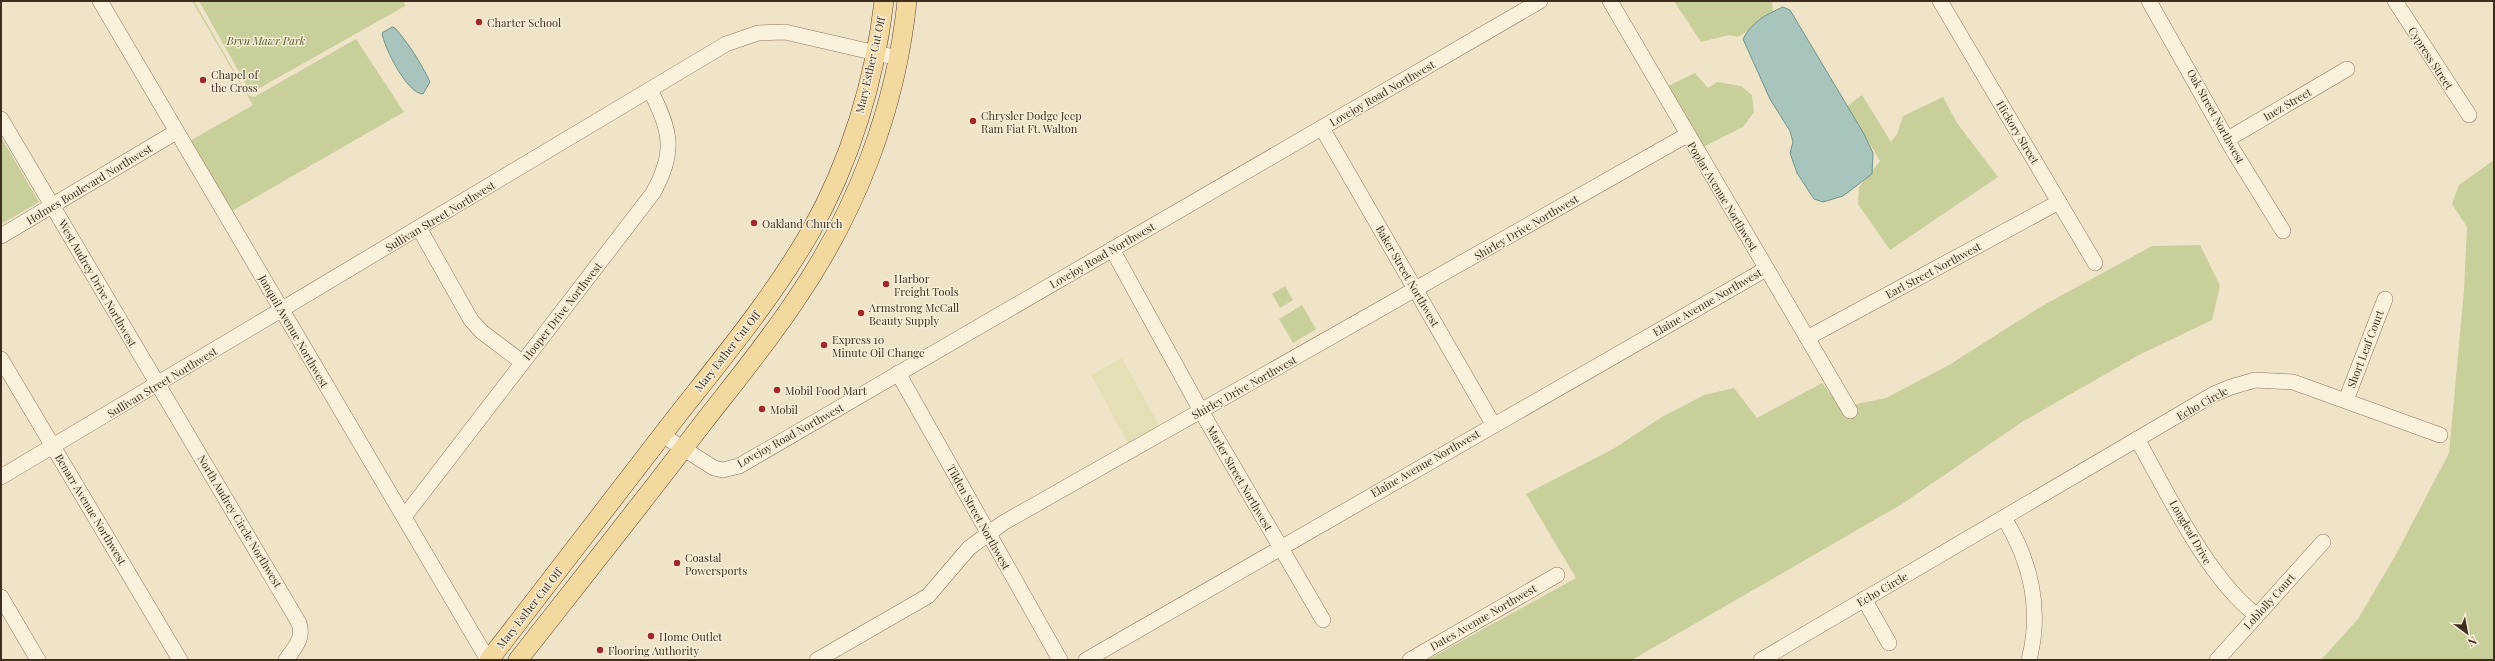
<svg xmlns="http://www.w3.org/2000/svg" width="2495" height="661" font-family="'Playfair Display',serif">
  <rect width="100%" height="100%" fill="#f0e4c8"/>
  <path fill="#e6deb5" d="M 1122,358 L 1160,427 L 1129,445 L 1091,375 Z"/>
  <g fill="#c9cf9b">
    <path d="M 192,1 L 194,1 L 248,95 L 254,97 L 356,39 L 404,112 L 230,212 L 188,142 L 253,105 Z"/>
    <path d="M 199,1 L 404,1 L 405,6 L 251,93 Z"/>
    <path d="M 1674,1 L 1772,1 L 1773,15 L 1738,37 L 1729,35 L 1701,42 Z"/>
    <path d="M 1695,73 L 1708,88 L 1717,82 L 1741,86 L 1752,95 L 1754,112 L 1743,127 L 1701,148 L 1666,87 Z"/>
    <path d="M 1862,95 L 1891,142 L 1897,134 L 1903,116 L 1943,97 L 1957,123 L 1998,177 L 1890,250 L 1858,204 L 1859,187 L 1880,161 L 1847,106 Z"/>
    <path d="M 1,137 L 39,202 L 1,224 Z"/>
    <path d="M 2494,160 L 2494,660 L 2321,660 L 2358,619 L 2394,558 L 2449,453 L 2464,290 L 2467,227 L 2452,204 L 2459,185 Z"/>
    <path d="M 2200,245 L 2220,286 L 2212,320 L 2139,355 L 2022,422 L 1902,504 L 1632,660 L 1427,660 L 1576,578 L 1526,494 L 1613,449 L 1662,417 L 1704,395 L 1734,388 L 1757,418 L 1822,383 L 1849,418 L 1857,413 L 1852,405 L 1886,398 L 1949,365 L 2042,306 L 2152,246 Z"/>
    <path d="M 1285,286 L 1293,300 L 1280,308 L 1272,294 Z"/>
    <path d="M 1302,305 L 1316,329 L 1293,343 L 1279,319 Z"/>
  </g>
  <g fill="#a9c4bc" stroke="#6f938a">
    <path d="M 1783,7 L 1790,10 L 1864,134 L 1873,153 L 1872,174 L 1843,196 L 1823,202 L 1814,199 L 1797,173 L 1790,153 L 1793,142 L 1790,131 L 1770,99 L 1743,39 C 1752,22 1765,15 1783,7 Z"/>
    <path d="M 392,27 L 395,28 C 409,44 421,63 430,82 L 423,94 C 407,94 384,47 382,33 Z"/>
  </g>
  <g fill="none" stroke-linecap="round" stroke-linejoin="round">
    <defs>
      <g id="minor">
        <path d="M 100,1 L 488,660"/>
        <path d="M 1610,1 L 1850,411"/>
        <path d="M 1940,1 L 2095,263"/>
        <path d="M 2149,1 L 2233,150 L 2283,231"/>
        <path d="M 2395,1 L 2469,115"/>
        <path d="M 1,119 L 299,623 C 304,639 295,647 286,660"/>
        <path d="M 1322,128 L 1493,424"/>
        <path d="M 2228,139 L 2347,69"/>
        <path d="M 419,228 L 471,320 L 482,332 L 522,362"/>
        <path d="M 1,236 L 176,132"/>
        <path d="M 1112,249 L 1201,411 L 1323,620"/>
        <path d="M 1807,338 L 2059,202"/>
        <path d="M 1,359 L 180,660"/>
        <path d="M 898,373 L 1060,660"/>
        <path d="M 2346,400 L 2385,299"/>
        <path d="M 662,435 L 714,468 L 723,470 L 739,466 L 1540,1"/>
        <path d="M 2137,439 C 2169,495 2206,576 2256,615"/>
        <path d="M 1,477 L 726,44 L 758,33 L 785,32 L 898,58"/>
        <path d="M 404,517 L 653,193 C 676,152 671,130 650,90"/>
        <path d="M 2004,518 C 2031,561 2042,610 2029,660"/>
        <path d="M 1,597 L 38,660"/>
        <path d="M 1864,599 L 1889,643"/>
        <path d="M 817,660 L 928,596 L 969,548 L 1003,523 L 1687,135"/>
        <path d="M 1086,660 L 1766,269"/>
        <path d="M 1410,660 L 1557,575"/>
        <path d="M 1761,660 L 2214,394 L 2231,387 L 2255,380 L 2293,382 L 2440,435"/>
        <path d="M 2217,660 L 2323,542"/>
      </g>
      <g id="major">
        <path d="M 489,660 C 547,585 605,509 663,434 C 714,368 769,304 811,231 C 850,162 875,80 884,1"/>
        <path d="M 518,660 C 580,581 642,503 703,423 C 735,382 768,342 797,298 C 857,210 896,108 907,1"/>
      </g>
    </defs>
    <use href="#minor" stroke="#8d765c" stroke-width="16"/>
    <use href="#major" stroke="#5b4430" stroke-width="20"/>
    <use href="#minor" stroke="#faf1dc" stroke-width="15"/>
    <use href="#major" stroke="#f3d9a0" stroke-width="19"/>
  </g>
  <g fill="#9e2a2b" stroke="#f7eed8" stroke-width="1.5">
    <circle cx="479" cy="22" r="4"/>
    <circle cx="203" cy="80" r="4"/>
    <circle cx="973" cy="121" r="4"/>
    <circle cx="754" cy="223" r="4"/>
    <circle cx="886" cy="284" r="4"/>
    <circle cx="861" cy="313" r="4"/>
    <circle cx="824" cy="345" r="4"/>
    <circle cx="777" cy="390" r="4"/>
    <circle cx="762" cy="409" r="4"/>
    <circle cx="677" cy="563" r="4"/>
    <circle cx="651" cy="636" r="4"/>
    <circle cx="600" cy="650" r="4"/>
  </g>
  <g text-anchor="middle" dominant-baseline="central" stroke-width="3" stroke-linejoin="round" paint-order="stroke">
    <g font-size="11" fill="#3d2e20" stroke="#f7eed8" text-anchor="start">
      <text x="487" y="22">Charter School</text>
      <text x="211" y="74">Chapel of<tspan x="211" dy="13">the Cross</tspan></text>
      <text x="981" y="115">Chrysler Dodge Jeep<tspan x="981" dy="13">Ram Fiat Ft. Walton</tspan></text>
      <text x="762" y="223">Oakland Church</text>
      <text x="894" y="278">Harbor<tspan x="894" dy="13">Freight Tools</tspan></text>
      <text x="869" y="307">Armstrong McCall<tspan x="869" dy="13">Beauty Supply</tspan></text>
      <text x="832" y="339">Express 10<tspan x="832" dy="13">Minute Oil Change</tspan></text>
      <text x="785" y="390">Mobil Food Mart</text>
      <text x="770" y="409">Mobil</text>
      <text x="685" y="557">Coastal<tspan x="685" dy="13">Powersports</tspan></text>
      <text x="659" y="636">Home Outlet</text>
      <text x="608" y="650">Flooring Authority</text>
    </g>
    <g font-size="11" font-style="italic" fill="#4d5a26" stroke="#f7eed8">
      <text x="266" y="40">Bryn Mawr Park</text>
    </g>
    <g font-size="11" fill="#3d2e20" stroke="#f7eed8">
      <text transform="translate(2431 58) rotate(57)">Cypress Street</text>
      <text transform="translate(870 65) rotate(-77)">Mary Esther Cut Off</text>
      <text transform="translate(1382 93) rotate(-30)">Lovejoy Road Northwest</text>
      <text transform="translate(2287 104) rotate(-30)">Inez Street</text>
      <text transform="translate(2216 116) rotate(61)">Oak Street Northwest</text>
      <text transform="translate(2018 132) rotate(59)">Hickory Street</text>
      <text transform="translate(89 184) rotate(-31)">Holmes Boulevard Northwest</text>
      <text transform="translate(1723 196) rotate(59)">Poplar Avenue Northwest</text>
      <text transform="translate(440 216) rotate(-31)">Sullivan Street Northwest</text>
      <text transform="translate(1526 227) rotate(-30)">Shirley Drive Northwest</text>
      <text transform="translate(1102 255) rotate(-30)">Lovejoy Road Northwest</text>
      <text transform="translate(1933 270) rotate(-28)">Earl Street Northwest</text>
      <text transform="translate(1408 276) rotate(60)">Baker Street Northwest</text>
      <text transform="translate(98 283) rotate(60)">West Audrey Drive Northwest</text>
      <text transform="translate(1707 302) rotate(-30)">Elaine Avenue Northwest</text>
      <text transform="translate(562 311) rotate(-52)">Hooper Drive Northwest</text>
      <text transform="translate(294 331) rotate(60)">Jonquil Avenue Northwest</text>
      <text transform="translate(2365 349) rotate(-69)">Short Leaf Court</text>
      <text transform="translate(727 351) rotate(-52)">Mary Esther Cut Off</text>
      <text transform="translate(162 382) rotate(-31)">Sullivan Street Northwest</text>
      <text transform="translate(1244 387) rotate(-29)">Shirley Drive Northwest</text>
      <text transform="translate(2202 403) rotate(-29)">Echo Circle</text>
      <text transform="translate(790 435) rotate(-29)">Lovejoy Road Northwest</text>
      <text transform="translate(1425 463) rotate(-30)">Elaine Avenue Northwest</text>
      <text transform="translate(1240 478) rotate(60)">Marler Street Northwest</text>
      <text transform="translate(91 509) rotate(59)">Benarr Avenue Northwest</text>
      <text transform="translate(979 517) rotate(61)">Tilden Street Northwest</text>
      <text transform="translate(240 521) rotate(59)">North Audrey Circle Northwest</text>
      <text transform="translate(2191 532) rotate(60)">Longleaf Drive</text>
      <text transform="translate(1882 589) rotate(-30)">Echo Circle</text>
      <text transform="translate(2269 601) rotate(-48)">Loblolly Court</text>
      <text transform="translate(529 608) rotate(-52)">Mary Esther Cut Off</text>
      <text transform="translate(1483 617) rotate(-30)">Dates Avenue Northwest</text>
    </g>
  </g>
  <rect width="2495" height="661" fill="none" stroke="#3d2e20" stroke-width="4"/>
  <g transform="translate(2467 633) rotate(148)" stroke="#f7eed8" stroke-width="3" paint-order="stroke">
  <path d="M0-3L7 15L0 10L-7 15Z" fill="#3d2e20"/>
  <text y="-6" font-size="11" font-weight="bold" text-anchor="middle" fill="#3d2e20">N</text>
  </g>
</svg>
